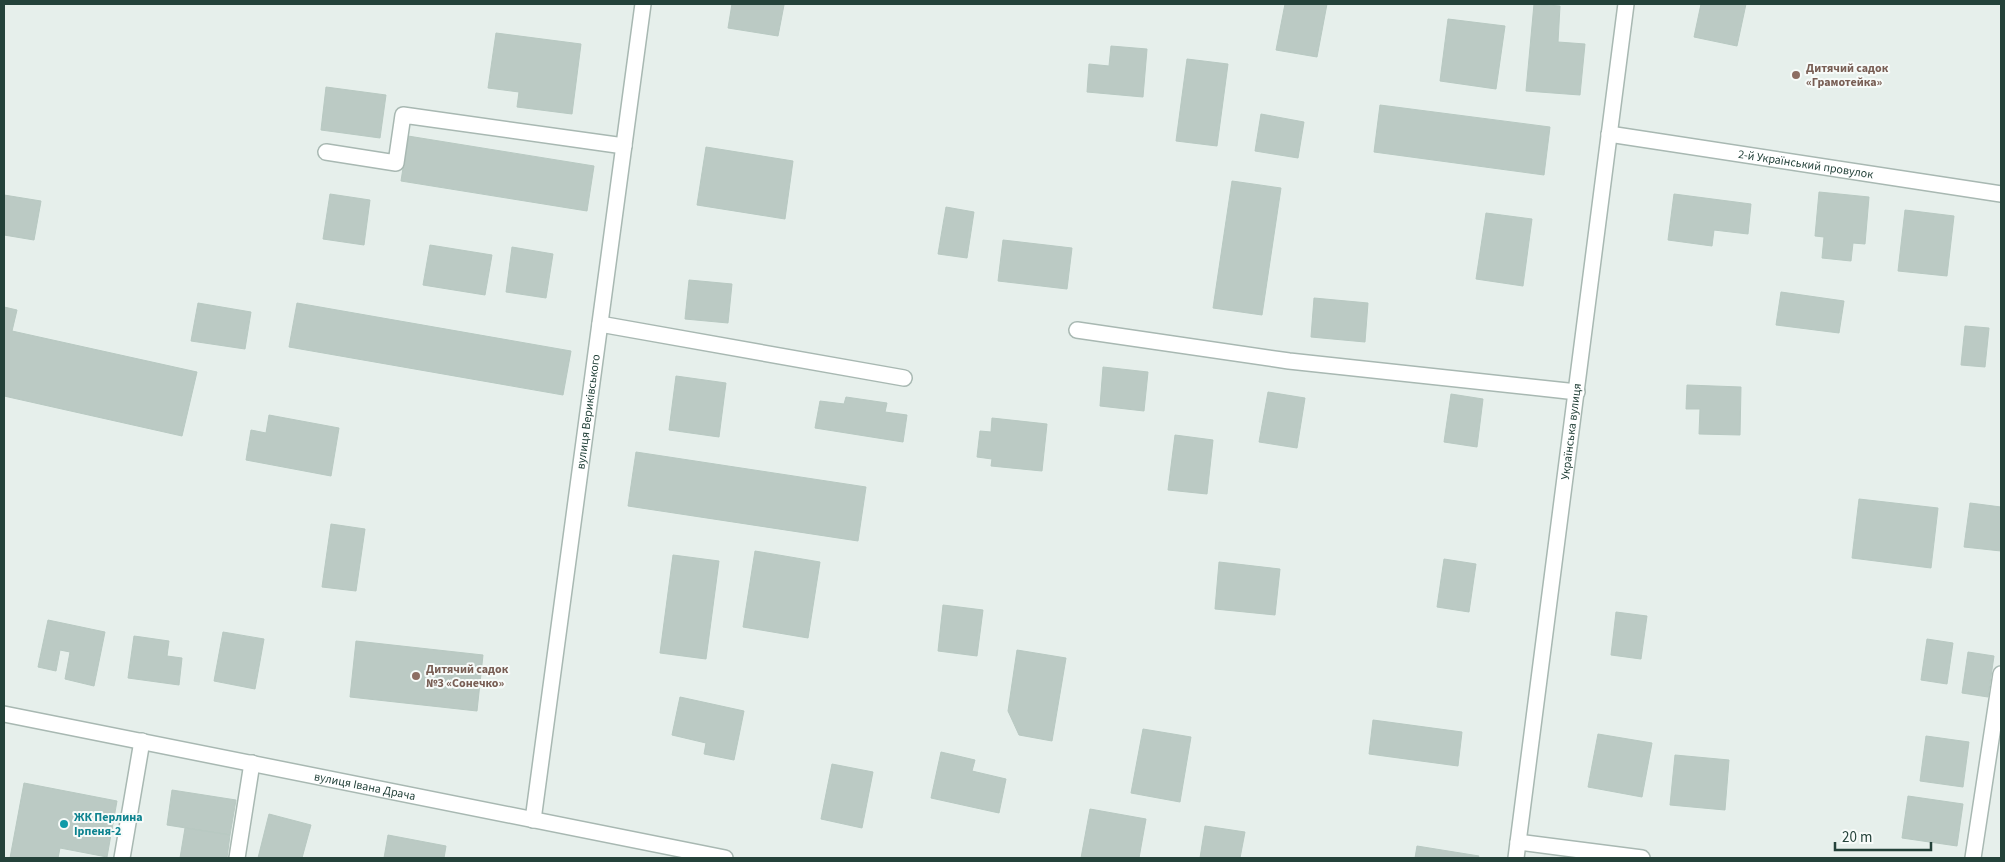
<svg xmlns="http://www.w3.org/2000/svg" width="2005" height="862" font-family="'Source Sans 3',sans-serif">
  <rect width="100%" height="100%" fill="#e6efeb"/>
  <g fill="#bbcac4" stroke="#b8c9c2">
    <path d="M 732,4 L 784,5 L 778,36 L 728,28 Z"/>
    <path d="M 1285,4 L 1327,4 L 1317,57 L 1276,50 Z"/>
    <path d="M 1534,4 L 1560,6 L 1558,42 L 1585,44 L 1580,95 L 1526,91 Z"/>
    <path d="M 1701,4 L 1746,4 L 1737,46 L 1694,37 Z"/>
    <path d="M 1448,19 L 1505,26 L 1496,89 L 1440,81 Z"/>
    <path d="M 496,33 L 581,44 L 572,114 L 517,107 L 519,92 L 488,88 Z"/>
    <path d="M 1111,46 L 1147,49 L 1143,97 L 1087,92 L 1089,64 L 1109,66 Z"/>
    <path d="M 1187,59 L 1228,64 L 1217,146 L 1176,141 Z"/>
    <path d="M 326,87 L 386,95 L 380,138 L 321,130 Z"/>
    <path d="M 1380,105 L 1550,127 L 1544,175 L 1374,152 Z"/>
    <path d="M 1261,114 L 1304,122 L 1298,158 L 1255,151 Z"/>
    <path d="M 408,136 L 594,166 L 587,211 L 401,181 Z"/>
    <path d="M 706,147 L 793,161 L 785,219 L 697,205 Z"/>
    <path d="M 1232,181 L 1281,188 L 1262,315 L 1213,308 Z"/>
    <path d="M 1819,192 L 1869,197 L 1865,244 L 1853,243 L 1851,261 L 1822,258 L 1824,237 L 1815,236 Z"/>
    <path d="M 330,194 L 370,200 L 364,245 L 323,239 Z"/>
    <path d="M 1674,194 L 1751,204 L 1748,234 L 1714,230 L 1712,246 L 1668,240 Z"/>
    <path d="M 4,195 L 41,201 L 34,240 L 4,235 Z"/>
    <path d="M 946,207 L 974,212 L 967,258 L 938,254 Z"/>
    <path d="M 1905,210 L 1954,216 L 1947,276 L 1898,271 Z"/>
    <path d="M 1486,213 L 1532,219 L 1523,286 L 1476,279 Z"/>
    <path d="M 1003,240 L 1072,248 L 1067,289 L 998,281 Z"/>
    <path d="M 430,245 L 492,255 L 485,295 L 423,285 Z"/>
    <path d="M 512,247 L 553,254 L 546,298 L 506,292 Z"/>
    <path d="M 689,280 L 732,284 L 728,323 L 685,319 Z"/>
    <path d="M 1781,292 L 1844,301 L 1839,333 L 1776,325 Z"/>
    <path d="M 1314,298 L 1368,303 L 1365,342 L 1311,337 Z"/>
    <path d="M 198,303 L 251,312 L 245,349 L 191,341 Z"/>
    <path d="M 297,303 L 571,351 L 563,395 L 289,347 Z"/>
    <path d="M 4,307 L 17,310 L 12,331 L 197,372 L 182,436 L 4,396 Z"/>
    <path d="M 1965,326 L 1989,328 L 1985,367 L 1961,365 Z"/>
    <path d="M 1103,367 L 1148,372 L 1144,411 L 1100,406 Z"/>
    <path d="M 676,376 L 726,383 L 719,437 L 669,430 Z"/>
    <path d="M 1687,385 L 1741,387 L 1740,435 L 1699,434 L 1700,409 L 1686,409 Z"/>
    <path d="M 1268,392 L 1305,398 L 1297,448 L 1259,442 Z"/>
    <path d="M 1451,394 L 1483,399 L 1477,447 L 1444,442 Z"/>
    <path d="M 846,397 L 887,403 L 885,412 L 907,415 L 903,442 L 815,428 L 820,401 L 844,404 Z"/>
    <path d="M 269,415 L 339,428 L 331,476 L 246,460 L 251,430 L 266,433 Z"/>
    <path d="M 992,418 L 1047,424 L 1042,471 L 991,466 L 992,459 L 977,457 L 980,431 L 991,432 Z"/>
    <path d="M 1175,435 L 1213,440 L 1207,494 L 1168,490 Z"/>
    <path d="M 636,452 L 866,487 L 858,541 L 628,506 Z"/>
    <path d="M 1859,499 L 1938,508 L 1931,568 L 1852,558 Z"/>
    <path d="M 1970,503 L 2001,507 L 2001,551 L 1964,547 Z"/>
    <path d="M 331,524 L 365,529 L 356,591 L 322,587 Z"/>
    <path d="M 755,551 L 820,562 L 808,638 L 743,627 Z"/>
    <path d="M 673,555 L 719,561 L 706,659 L 660,653 Z"/>
    <path d="M 1444,559 L 1476,564 L 1469,612 L 1437,607 Z"/>
    <path d="M 1219,562 L 1280,569 L 1275,615 L 1215,609 Z"/>
    <path d="M 943,605 L 983,610 L 977,656 L 938,651 Z"/>
    <path d="M 1616,612 L 1647,616 L 1641,659 L 1611,655 Z"/>
    <path d="M 48,620 L 105,632 L 94,686 L 65,679 L 70,652 L 60,650 L 56,671 L 38,667 Z"/>
    <path d="M 223,632 L 264,639 L 255,689 L 214,681 Z"/>
    <path d="M 134,636 L 169,641 L 167,656 L 182,658 L 179,685 L 128,678 Z"/>
    <path d="M 1927,639 L 1953,643 L 1947,684 L 1921,680 Z"/>
    <path d="M 356,641 L 483,655 L 477,711 L 350,697 Z"/>
    <path d="M 1017,650 L 1066,658 L 1052,741 L 1019,735 L 1008,711 Z"/>
    <path d="M 1968,652 L 1994,656 L 1988,697 L 1962,693 Z"/>
    <path d="M 680,697 L 744,711 L 734,760 L 704,754 L 706,743 L 672,735 Z"/>
    <path d="M 1373,720 L 1462,732 L 1458,766 L 1369,754 Z"/>
    <path d="M 1143,729 L 1191,737 L 1180,802 L 1131,793 Z"/>
    <path d="M 1598,734 L 1652,743 L 1642,797 L 1588,787 Z"/>
    <path d="M 1926,736 L 1969,742 L 1963,787 L 1920,781 Z"/>
    <path d="M 941,752 L 975,760 L 972,771 L 1006,779 L 999,813 L 931,798 Z"/>
    <path d="M 1675,755 L 1729,760 L 1725,810 L 1670,805 Z"/>
    <path d="M 832,764 L 873,772 L 862,828 L 821,819 Z"/>
    <path d="M 24,783 L 117,801 L 107,857 L 60,848 L 58,858 L 10,858 Z"/>
    <path d="M 172,790 L 236,800 L 230,835 L 167,825 Z"/>
    <path d="M 1908,796 L 1963,804 L 1957,846 L 1902,838 Z"/>
    <path d="M 1090,809 L 1146,819 L 1139,858 L 1081,858 Z"/>
    <path d="M 269,814 L 311,825 L 302,858 L 258,858 Z"/>
    <path d="M 1205,826 L 1245,832 L 1240,858 L 1200,858 Z"/>
    <path d="M 185,828 L 230,835 L 227,858 L 180,858 Z"/>
    <path d="M 388,835 L 446,846 L 444,858 L 384,858 Z"/>
    <path d="M 1417,846 L 1479,856 L 1478,858 L 1415,858 Z"/>
  </g>
  <g fill="none" stroke-linecap="round" stroke-linejoin="round">
    <defs>
      <g id="service">
        <path d="M 326,152 L 396,163 L 403,115 L 624,146"/>
        <path d="M 600,324 L 904,378"/>
        <path d="M 1077,330 L 1289,361 L 1577,392"/>
        <path d="M 122,858 L 142,741"/>
        <path d="M 237,858 L 252,763"/>
        <path d="M 1973,858 L 2001,674"/>
      </g>
      <g id="minor">
        <path id="s1" d="M 1609,134 L 2001,194"/>
        <path id="s2" d="M 4,714 L 725,858"/>
        <path id="s3" d="M 533,820 L 643,4"/>
        <path d="M 1518,842 L 1642,858"/>
        <path id="s4" d="M 1516,858 L 1626,4"/>
      </g>
    </defs>
    <use href="#service" stroke="#a8b8b2" stroke-width="18"/>
    <use href="#minor" stroke="#a8b8b2" stroke-width="18"/>
    <use href="#service" stroke="#fff" stroke-width="15"/>
    <use href="#minor" stroke="#fff" stroke-width="15"/>
  </g>
  <g fill="#8d6e63" stroke="#f7fbf9" stroke-width="2">
    <circle cx="1796" cy="75" r="5"/>
    <circle cx="416" cy="676" r="5"/>
  </g>
  <circle fill="#0f9aa8" stroke="#f7fbf9" stroke-width="2" cx="64" cy="824" r="5"/>
  <g text-anchor="middle" dominant-baseline="central" stroke-width="4" stroke-linejoin="round" paint-order="stroke">
    <g font-size="12" font-weight="bold" fill="#785e54" stroke="#f7fbf9" text-anchor="start">
      <text x="1806" y="68">Дитячий садок<tspan x="1806" dy="14">«Грамотейка»</tspan></text>
      <text x="426" y="669">Дитячий садок<tspan x="426" dy="14">№3 «Сонечко»</tspan></text>
    </g>
    <g font-size="12" fill="#24423a" stroke="#f7fbf9">
      <text stroke="none"><textPath href="#s1" startOffset="199">2-й Український провулок</textPath></text>
      <text stroke="none"><textPath href="#s3" startOffset="412">вулиця Вериківського</textPath></text>
      <text stroke="none"><textPath href="#s4" startOffset="430">Українська вулиця</textPath></text>
      <text stroke="none"><textPath href="#s2" startOffset="368">вулиця Івана Драча</textPath></text>
    </g>
    <g font-size="12" font-weight="bold" fill="#0d838f" stroke="#f7fbf9" text-anchor="start">
      <text x="74" y="817">ЖК Перлина<tspan x="74" dy="14">Ірпеня-2</tspan></text>
    </g>
  </g>
  <rect width="2005" height="862" fill="none" stroke="#24423a" stroke-width="10"/>
  <path d="M1835 842v8h96v-8" fill="none" stroke="#24423a" stroke-width="2.5"/>
  <text x="1842" y="842" font-size="15" fill="#24423a" stroke="#f7fbf9" stroke-width="4" paint-order="stroke">20 m</text>
</svg>
